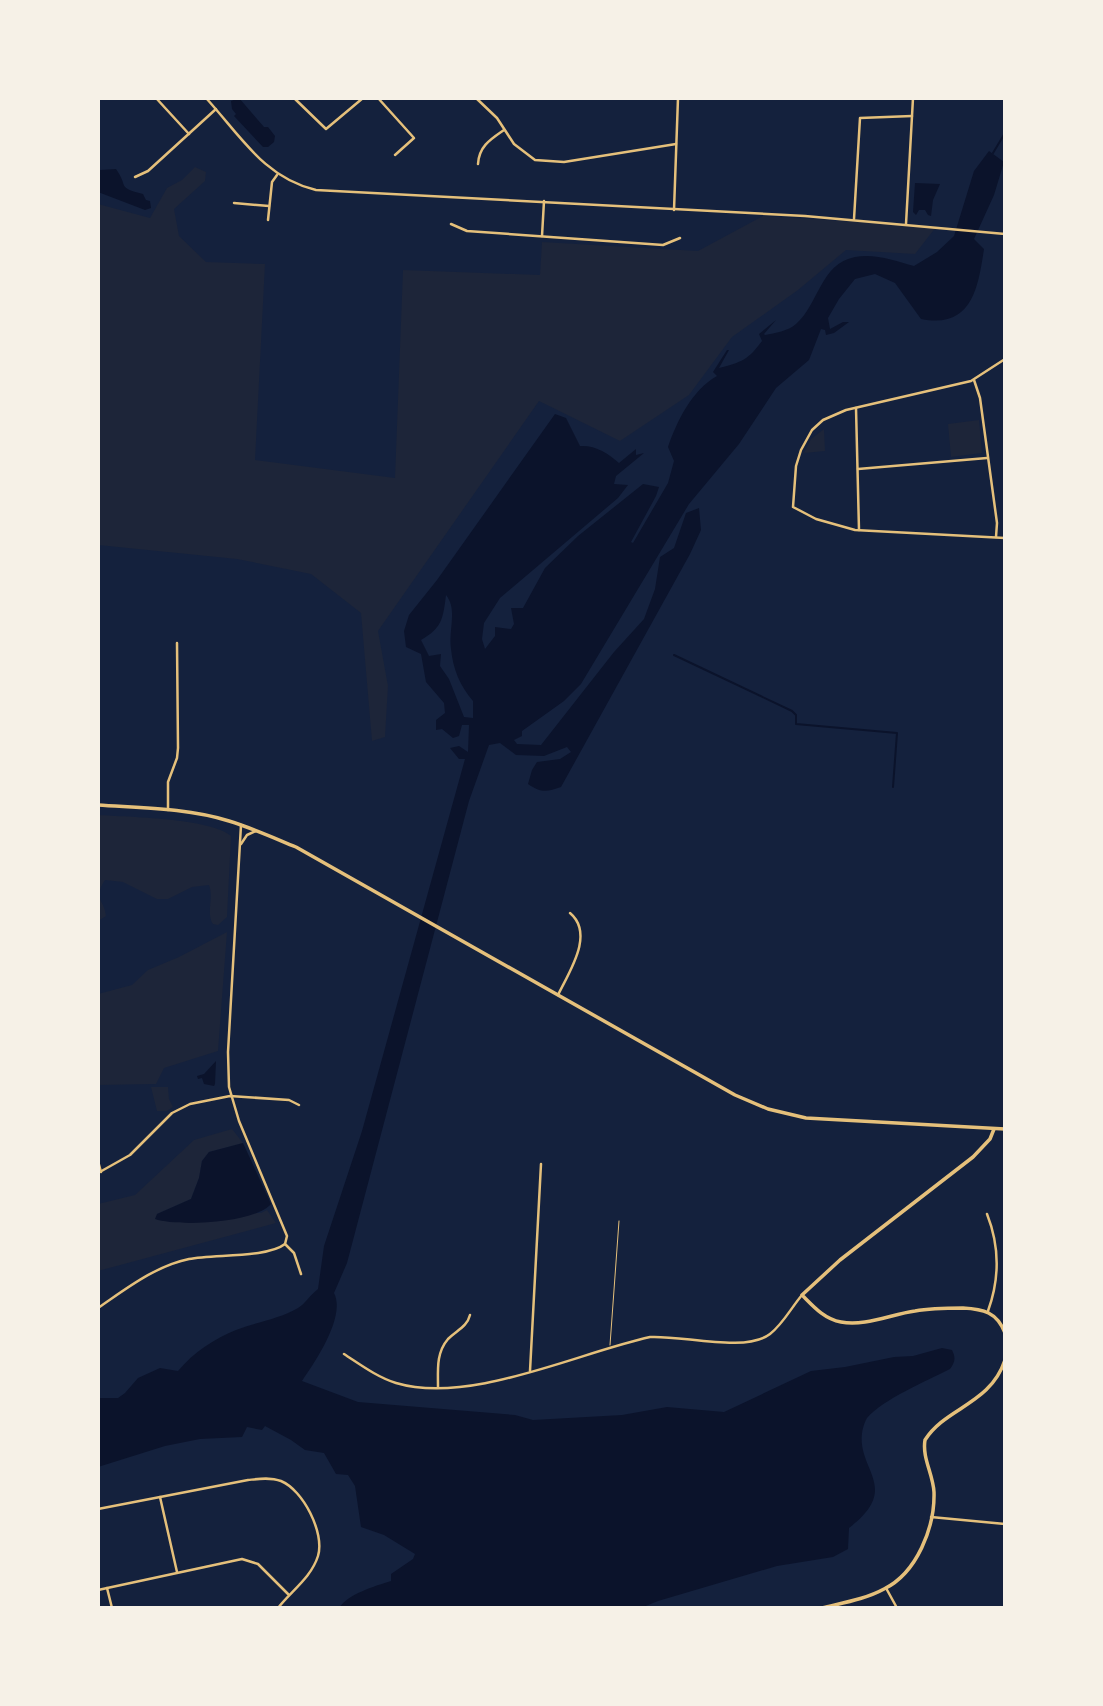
<svg xmlns="http://www.w3.org/2000/svg" width="1103" height="1706" font-family="'PT Sans Narrow',sans-serif">
  <rect width="100%" height="100%" fill="#14213d"/>
  <g fill="#1d2539">
    <path d="M 195,167 L 206,172 L 205,181 L 174,209 L 179,236 L 206,262 L 265,264 L 255,460 L 395,478 L 403,270 L 540,275 L 542,242 L 698,251 L 763,216 L 936,227 L 915,254 L 846,250 L 798,290 L 732,337 L 689,395 L 620,441 L 539,401 L 378,631 L 388,686 L 385,737 L 372,741 L 361,613 L 311,574 L 237,559 L 98,545 L 98,204 L 150,218 L 167,188 L 182,180 Z"/>
    <path d="M 979,420 L 982,453 L 951,457 L 948,424 Z"/>
    <path d="M 824,429 L 825,451 L 804,453 L 811,439 Z"/>
    <path d="M 98,815 C 128,817 210,818 231,836 L 227,917 L 218,925 L 213,924 C 206,913 214,898 209,885 L 192,887 L 168,899 L 157,899 L 123,882 L 105,880 C 92,900 104,898 106,916 L 98,921 Z"/>
    <path d="M 227,932 L 218,1051 L 164,1068 L 156,1084 L 98,1085 L 98,994 L 132,985 L 148,970 L 179,957 Z"/>
    <path d="M 151,1087 L 168,1087 L 169,1099 L 173,1107 L 167,1111 L 157,1111 Z"/>
    <path d="M 232,1129 L 243,1143 L 209,1152 L 202,1161 L 199,1178 L 191,1199 L 157,1214 L 261,1213 L 267,1210 L 276,1223 L 98,1271 L 98,1204 L 135,1195 L 194,1140 Z"/>
  </g>
  <g fill="#0b132b" fill-rule="evenodd">
    <path d="M 239,98 L 264,127 L 268,127 L 275,136 L 274,142 L 268,147 L 263,147 L 234,116 L 236,114 L 232,109 L 231,101 Z"/>
    <path d="M 989,151 L 1004,162 L 994,195 L 974,239 L 984,249 C 978,288 972,329 921,319 L 895,283 L 875,274 L 855,279 L 839,299 L 828,318 L 830,329 L 843,322 L 849,322 L 834,333 L 826,335 L 825,330 L 821,329 L 809,360 L 776,388 L 739,444 L 689,504 L 581,684 L 564,701 L 522,731 L 522,736 L 514,740 L 517,744 L 541,745 L 614,652 L 644,619 L 655,589 L 660,557 L 674,548 L 686,513 L 699,508 L 701,530 L 690,554 L 561,787 C 547,792 541,793 528,784 L 532,770 L 537,762 L 560,759 L 571,752 L 567,747 L 544,756 L 516,755 L 500,743 L 489,745 L 469,801 L 347,1263 L 334,1293 C 346,1316 316,1361 302,1381 L 358,1402 L 515,1415 L 533,1420 L 622,1415 L 667,1407 L 724,1412 L 811,1371 L 845,1367 L 894,1357 L 913,1356 L 942,1348 L 952,1350 C 956,1358 955,1362 950,1369 C 927,1381 883,1399 867,1418 C 865,1421 864,1425 863,1428 C 853,1469 904,1486 849,1528 L 848,1549 L 833,1557 L 777,1566 L 658,1601 L 641,1608 L 339,1608 C 348,1594 375,1586 391,1581 L 391,1574 L 413,1559 L 415,1554 L 384,1535 L 361,1527 L 355,1486 L 348,1475 L 336,1474 L 324,1453 L 305,1450 L 291,1440 L 265,1426 L 262,1430 L 247,1427 L 242,1437 L 200,1439 L 165,1446 L 98,1467 L 98,1398 L 118,1398 L 125,1393 L 138,1378 L 160,1368 L 178,1371 C 194,1352 214,1339 236,1330 C 257,1322 279,1319 298,1308 C 305,1304 310,1295 318,1289 L 324,1246 L 362,1131 L 465,759 L 459,759 L 450,748 L 459,746 L 468,752 L 469,725 L 462,725 L 459,736 L 453,738 L 442,729 L 436,730 L 436,720 L 445,713 L 444,703 L 426,682 L 421,654 L 406,647 L 404,631 L 409,615 L 437,580 L 555,414 L 566,418 L 580,446 C 595,445 608,453 619,463 L 636,449 L 636,455 L 644,453 L 616,476 L 614,484 L 628,485 L 618,498 L 500,598 L 484,623 L 482,639 L 485,649 L 495,636 L 495,627 L 511,629 L 514,624 L 511,608 L 523,608 L 545,568 L 578,536 L 643,484 L 659,487 L 656,496 L 631,542 L 633,543 L 668,483 L 674,461 L 668,447 C 677,421 692,390 717,376 L 713,372 L 727,350 L 729,350 L 719,368 C 742,362 748,360 762,341 L 759,334 L 776,320 L 764,334 L 765,335 C 775,333 788,331 796,324 C 819,304 820,264 855,257 C 874,253 896,261 914,266 L 937,252 L 954,236 L 974,171 ZM 446,595 C 458,610 448,630 451,649 C 453,669 460,686 473,701 L 473,718 L 464,717 L 449,679 L 440,666 L 441,654 L 429,656 L 421,640 C 442,628 443,619 446,595 Z"/>
    <path d="M 98,167 L 100,170 L 116,169 C 129,187 116,187 143,194 L 146,200 L 150,201 L 151,208 L 145,210 L 98,192 Z"/>
    <path d="M 915,183 L 940,184 L 933,200 L 931,216 L 928,215 L 925,210 L 919,210 L 916,215 L 913,212 Z"/>
    <path d="M 216,1061 L 215,1084 L 214,1086 L 204,1084 L 202,1078 L 198,1079 L 197,1076 L 204,1074 Z"/>
    <path d="M 243,1143 L 271,1204 C 255,1223 178,1227 155,1219 L 157,1214 L 191,1199 L 199,1178 L 202,1161 L 209,1152 Z"/>
  </g>
  <g fill="none" stroke-linecap="round" stroke-linejoin="round">
    <g stroke="#0b132b" stroke-width="2">
      <path d="M 993,153 L 1005,133"/>
      <path d="M 674,655 L 792,711 L 796,715 L 796,724 L 897,733 L 893,787"/>
    </g>
    <path stroke="#e5c07b" stroke-width="1" d="M 610,1345 L 619,1221"/>
    <g stroke="#e5c07b" stroke-width="2.5">
      <path d="M 156,98 L 189,134"/>
      <path d="M 206,98 C 240,135 264,178 316,190 L 805,216 L 1005,234"/>
      <path d="M 294,98 L 326,129 L 363,98"/>
      <path d="M 378,98 L 414,138 L 395,155"/>
      <path d="M 476,98 L 497,118 L 514,144 L 535,160 L 564,162 L 676,144"/>
      <path d="M 478,164 C 479,146 491,139 504,130"/>
      <path d="M 135,177 L 148,171 L 216,109"/>
      <path d="M 234,203 L 269,206"/>
      <path d="M 674,210 L 678,98"/>
      <path d="M 854,219 L 860,118 L 912,116"/>
      <path d="M 268,220 L 272,182 L 277,175"/>
      <path d="M 451,224 L 467,231 L 663,245 L 680,238"/>
      <path d="M 906,224 L 913,98"/>
      <path d="M 542,236 L 544,201"/>
      <path d="M 1005,359 L 971,381 L 846,410 L 823,420 L 812,430 L 801,450 L 796,466 L 793,507 L 816,519 L 855,530 L 1005,538"/>
      <path d="M 974,380 L 980,398 L 997,523 L 996,537"/>
      <path d="M 856,408 L 859,530"/>
      <path d="M 858,469 L 987,458"/>
      <path d="M 168,810 L 168,782 L 177,758 L 178,748 L 177,643"/>
      <path d="M 241,825 L 228,1052 L 229,1087 L 239,1121 L 287,1236 L 285,1244 L 294,1253 L 301,1274"/>
      <path d="M 241,844 L 247,835 L 256,831"/>
      <path d="M 558,995 C 569,972 595,934 570,913"/>
      <path d="M 98,1161 L 101,1172"/>
      <path d="M 98,1173 L 130,1155 L 172,1113 L 190,1104 L 230,1096 L 289,1100 L 299,1105"/>
      <path d="M 987,1214 C 1000,1247 1000,1278 988,1311"/>
      <path d="M 98,1308 C 126,1289 155,1266 189,1259 C 214,1254 267,1258 285,1244"/>
      <path d="M 344,1354 C 361,1365 377,1377 396,1383 C 470,1405 577,1353 650,1337 C 682,1335 745,1353 770,1334 C 783,1324 791,1308 802,1295"/>
      <path d="M 530,1371 L 541,1164"/>
      <path d="M 438,1387 C 438,1370 436,1353 448,1339 C 457,1330 467,1327 470,1315"/>
      <path d="M 160,1497 L 177,1572"/>
      <path d="M 98,1509 L 248,1480 C 258,1479 270,1477 281,1481 C 303,1490 325,1533 318,1556 C 311,1578 291,1591 278,1608"/>
      <path d="M 931,1517 L 1005,1524"/>
      <path d="M 107,1588 L 112,1608"/>
      <path d="M 886,1588 L 897,1608"/>
      <path d="M 98,1590 L 242,1559 L 258,1564 L 288,1594"/>
    </g>
    <g stroke="#e5c07b" stroke-width="3.5">
      <path d="M 98,805 C 141,808 187,808 229,821 C 252,828 274,838 296,847 L 735,1095 L 768,1109 L 806,1118 L 1005,1129"/>
      <path d="M 994,1129 L 990,1139 L 973,1157 L 840,1260 L 802,1295 C 813,1306 824,1319 841,1322 C 864,1327 892,1314 915,1311 C 931,1308 946,1308 963,1308 C 983,1309 997,1312 1005,1333"/>
      <path d="M 822,1608 C 842,1603 866,1599 884,1589 C 917,1573 935,1527 934,1492 C 933,1474 922,1458 925,1440 C 946,1407 990,1405 1005,1360"/>
    </g>
  </g>
  <rect width="1103" height="1706" fill="none" stroke="#f6f1e7" stroke-width="200"/>
</svg>
